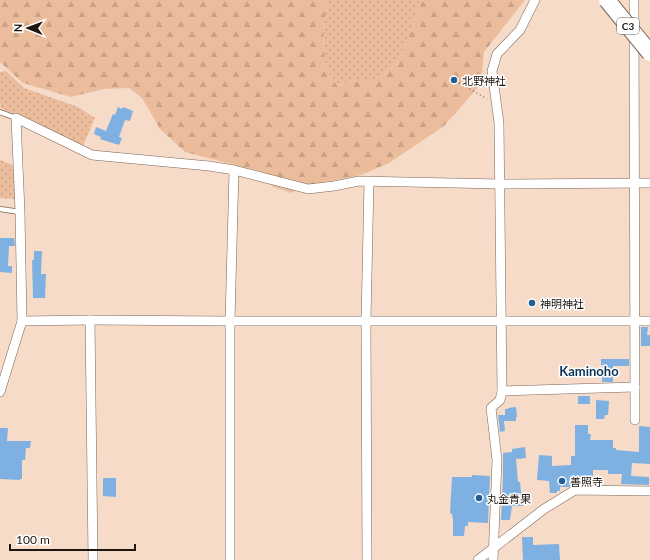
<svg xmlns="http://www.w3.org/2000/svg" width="650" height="560" font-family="Lato,'Noto Sans JP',sans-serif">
  <defs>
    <pattern id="grass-dots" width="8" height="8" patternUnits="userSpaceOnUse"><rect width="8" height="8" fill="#ecbd9c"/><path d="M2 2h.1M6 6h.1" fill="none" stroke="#caa285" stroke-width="1.8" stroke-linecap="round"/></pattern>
    <pattern id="forest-firs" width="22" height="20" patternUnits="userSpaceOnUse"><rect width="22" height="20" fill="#ecbd9c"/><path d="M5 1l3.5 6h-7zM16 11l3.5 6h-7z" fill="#caa285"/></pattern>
  </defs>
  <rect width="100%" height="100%" fill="#f6dbc8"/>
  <g fill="url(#grass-dots)">
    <path d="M 327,0 L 423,0 L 419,4 L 411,32 L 397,63 L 377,79 L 365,82 L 351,81 L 336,86 L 326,68 L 323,43 Z"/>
    <path d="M 6,71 L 24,88 L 78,107 L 95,118 L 83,146 L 1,108 L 0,100 L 0,72 Z"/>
    <path d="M 0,160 L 13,165 L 15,199 L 0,198 Z"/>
  </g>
  <path fill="url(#forest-firs)" d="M 0,0 L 327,0 L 323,43 L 326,68 L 337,86 L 351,81 L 365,82 L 377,79 L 397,63 L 411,32 L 419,4 L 423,0 L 525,0 L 484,52 L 481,84 L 444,126 L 389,163 L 361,175 L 305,186 L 291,193 L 273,187 L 266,173 L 185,152 L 160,129 L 142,98 L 129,88 L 104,89 L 71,97 L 23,83 L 0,62 Z"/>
  <g fill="#7fb0e2">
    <path d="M 118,107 L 122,109 L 123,107 L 133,111 L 130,121 L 125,120 L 119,137 L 122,138 L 119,145 L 100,139 L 101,137 L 94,134 L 96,127 L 106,131 L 113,114 L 115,115 Z"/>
    <path d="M 0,238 L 14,238 L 15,246 L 9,246 L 8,266 L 12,266 L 12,273 L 0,272 Z"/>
    <path d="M 34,251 L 42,251 L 41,274 L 46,274 L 45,298 L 33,298 L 32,260 L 34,260 Z"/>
    <path d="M 641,327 L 648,327 L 647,335 L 650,335 L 650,346 L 641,346 Z"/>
    <path d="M 601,359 L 629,359 L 629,366 L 613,366 L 613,382 L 602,382 L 603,365 L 601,365 Z"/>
    <rect x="578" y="396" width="12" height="8"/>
    <path d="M 596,400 L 609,401 L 608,415 L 605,415 L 604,419 L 596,419 Z"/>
    <path d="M 516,407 L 517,417 L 516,417 L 516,421 L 504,421 L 505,431 L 500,432 L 498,415 L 505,415 L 505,409 L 508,409 L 508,408 Z"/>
    <path d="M 575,425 L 588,425 L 588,434 L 591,434 L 590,440 L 613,440 L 613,448 L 616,448 L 616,450 L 639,452 L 639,426 L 650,427 L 650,464 L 632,463 L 631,476 L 649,477 L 649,485 L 621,484 L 622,474 L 608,474 L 608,470 L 593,470 L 593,481 L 572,481 L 572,485 L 569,487 L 560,487 L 560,491 L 557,491 L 557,493 L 550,493 L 549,481 L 537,480 L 539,455 L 552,456 L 552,466 L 571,465 L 571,456 L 575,456 Z"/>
    <path d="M 0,428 L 8,428 L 7,441 L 31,441 L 30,448 L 26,448 L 25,460 L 22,460 L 22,479 L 20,479 L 20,480 L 0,479 Z"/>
    <path d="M 525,447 L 526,458 L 516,459 L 518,482 L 520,482 L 521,492 L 523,492 L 523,506 L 512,506 L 510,520 L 501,520 L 503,477 L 503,453 L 512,452 L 512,449 Z"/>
    <path d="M 472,475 L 490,476 L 488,523 L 468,522 L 468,526 L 465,526 L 464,536 L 453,536 L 453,520 L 452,514 L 450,513 L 452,477 L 472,477 Z"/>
    <path d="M 103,478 L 116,478 L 116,497 L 103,496 Z"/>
    <path d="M 522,537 L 533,537 L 533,545 L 559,544 L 560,560 L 523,560 Z"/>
  </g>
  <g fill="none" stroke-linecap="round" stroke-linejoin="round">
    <defs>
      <g id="lane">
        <path d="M 0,112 L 16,118"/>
        <path d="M 0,209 L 20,212"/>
      </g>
      <g id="street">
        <path d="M 634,0 L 635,420"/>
        <path d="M 90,320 L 93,560"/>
        <path d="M 22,321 L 90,320 L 230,321 L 650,321"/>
        <path d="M 502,391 L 635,387"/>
        <path d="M 0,392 L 22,321 L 20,212 L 16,118 L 92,155 L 209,166 L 234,170 L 308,189 L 334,186 L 359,181 L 500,184 L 650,183"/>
        <path d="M 230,560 L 230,321 L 234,170"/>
        <path d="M 367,560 L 366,321 L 369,182"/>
        <path d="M 478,560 L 544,509 L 575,490 L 650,491"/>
        <path d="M 493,560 L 497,460 L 491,408 L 500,400 L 502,391 L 499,123 L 492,71 L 497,54 L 520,30 L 535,0"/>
      </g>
    </defs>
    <use href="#lane" stroke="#7d6555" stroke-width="6"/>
    <use href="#street" stroke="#7d6555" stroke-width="10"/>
    <path stroke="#847266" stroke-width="1.5" stroke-dasharray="1 3" stroke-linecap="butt" d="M 459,83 L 487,99"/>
    <use href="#lane" stroke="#fff" stroke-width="4.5"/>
    <use href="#street" stroke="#fff" stroke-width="9"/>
    <defs>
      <path id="highway-bridge" d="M 607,0 L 650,53"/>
    </defs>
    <use href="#highway-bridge" stroke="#7d6555" stroke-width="18" stroke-linecap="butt"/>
    <use href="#highway-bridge" stroke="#fff" stroke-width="16"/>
  </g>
  <g fill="#245e96" stroke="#fff" stroke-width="1.5">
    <circle cx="454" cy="80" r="4"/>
    <circle cx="532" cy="303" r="4"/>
    <circle cx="562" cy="481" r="4"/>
    <circle cx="479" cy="498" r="4"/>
  </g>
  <g text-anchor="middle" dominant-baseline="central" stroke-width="3" stroke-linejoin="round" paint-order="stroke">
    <rect fill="#fff" stroke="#625c58" stroke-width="1" x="617" y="18" width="22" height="16" rx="3"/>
    <g font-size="10" font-weight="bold" fill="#1f1610">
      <text x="628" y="26">C3</text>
    </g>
    <g font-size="11" fill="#1f1610" stroke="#fff" text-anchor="start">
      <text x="462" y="80">北野神社</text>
      <text x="540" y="303">神明神社</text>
      <text x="570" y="481">善照寺</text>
      <text x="487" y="498">丸金青果</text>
    </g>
    <g font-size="13" font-weight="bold" fill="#0b345a" stroke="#fff">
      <text x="589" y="371">Kaminoho</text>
    </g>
  </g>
  <g transform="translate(28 28) rotate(271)" stroke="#ffffff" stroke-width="3" paint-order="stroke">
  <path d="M0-3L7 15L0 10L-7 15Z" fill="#1f1610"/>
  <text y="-6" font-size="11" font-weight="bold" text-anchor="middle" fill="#1f1610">N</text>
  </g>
  <path d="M10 544v6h125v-6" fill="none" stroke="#1f1610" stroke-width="2"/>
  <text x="16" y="544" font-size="12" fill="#1f1610" stroke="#ffffff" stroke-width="3" paint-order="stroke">100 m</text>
</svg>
